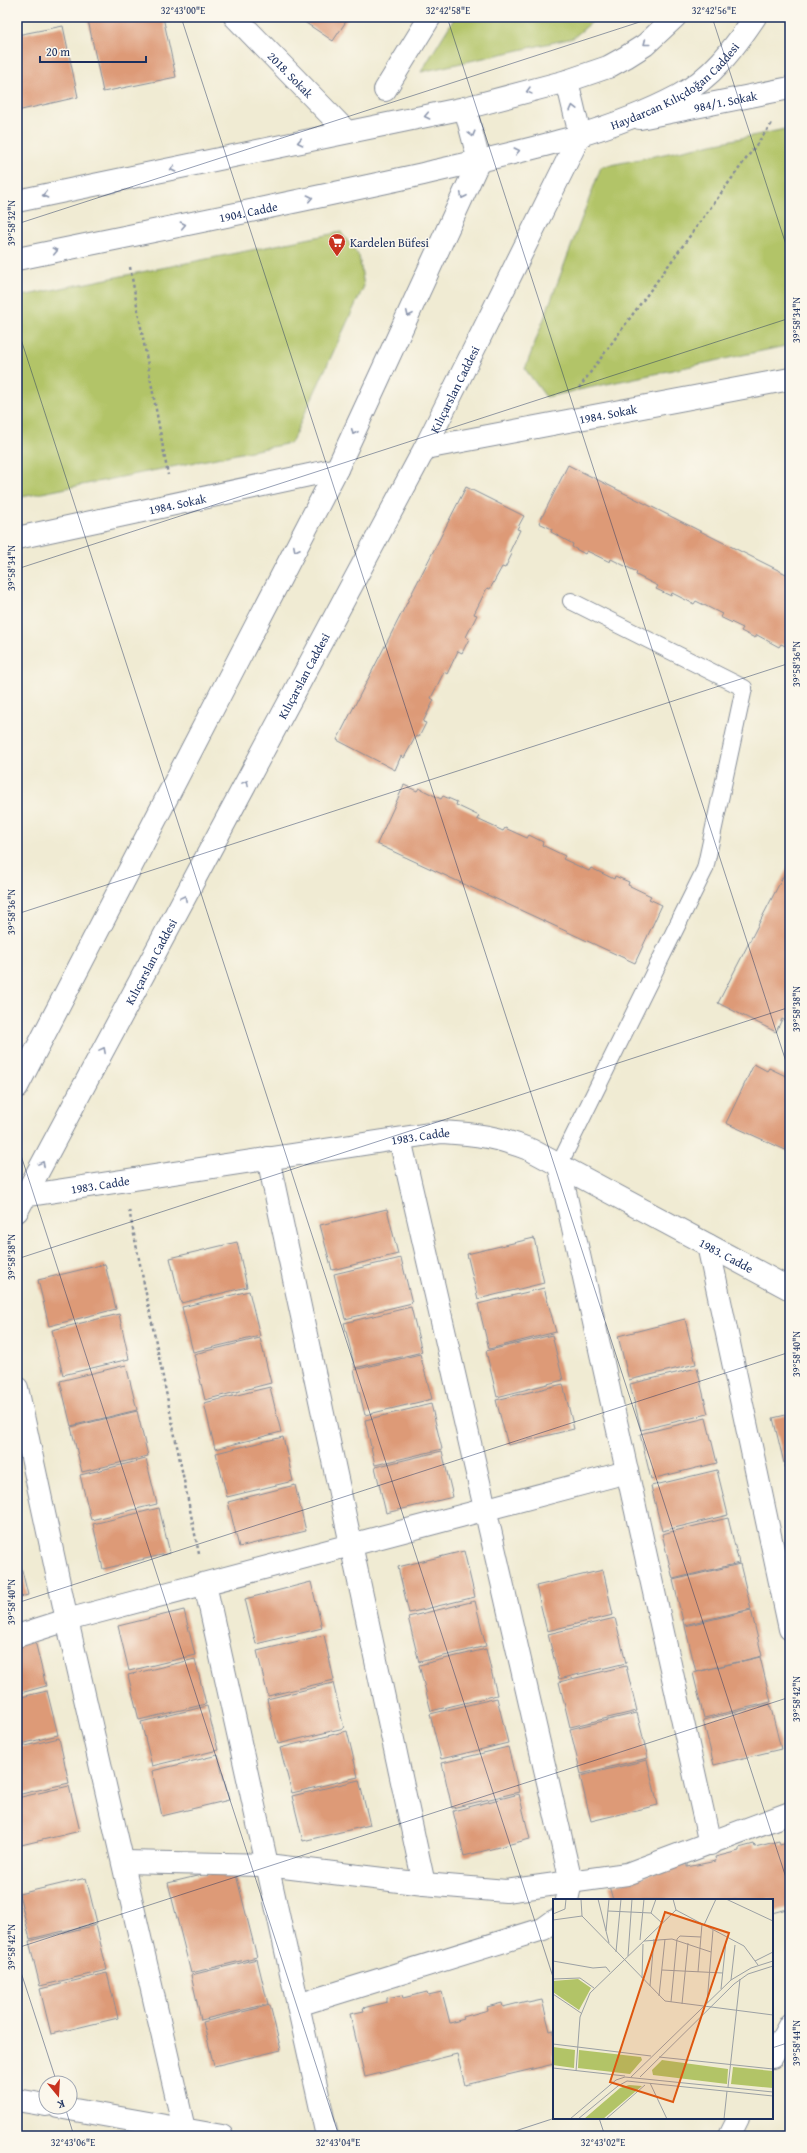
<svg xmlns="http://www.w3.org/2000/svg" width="807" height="2153" font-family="'Gentium Book Plus',serif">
  <rect width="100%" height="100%" fill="#fbf7ec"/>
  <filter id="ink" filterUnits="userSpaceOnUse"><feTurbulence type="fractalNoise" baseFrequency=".025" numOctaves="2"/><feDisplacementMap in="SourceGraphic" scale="8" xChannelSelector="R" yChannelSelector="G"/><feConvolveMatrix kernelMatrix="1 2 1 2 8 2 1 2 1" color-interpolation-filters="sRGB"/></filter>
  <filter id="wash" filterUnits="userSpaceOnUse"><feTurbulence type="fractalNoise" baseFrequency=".012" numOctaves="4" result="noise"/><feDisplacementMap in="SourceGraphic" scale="16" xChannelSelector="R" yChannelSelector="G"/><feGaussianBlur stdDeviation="0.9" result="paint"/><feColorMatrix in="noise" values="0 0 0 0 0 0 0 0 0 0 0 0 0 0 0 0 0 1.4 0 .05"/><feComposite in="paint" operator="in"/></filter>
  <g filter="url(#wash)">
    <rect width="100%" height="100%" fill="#f0ebd3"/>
    <g fill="#b2c467" stroke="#667a62">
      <path d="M 455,17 L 598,17 L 573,38 L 421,72 Z"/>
      <path d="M 790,128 L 790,345 L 546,397 L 525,369 L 601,167 Z"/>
      <path d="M 341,232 L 359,256 L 364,286 L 291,443 L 17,498 L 17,297 Z"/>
    </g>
    <g id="blocks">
      <g fill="#dd9a77">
        <path d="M 101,17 L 163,17 L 176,77 L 103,92 L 88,20 Z"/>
        <path d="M 297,17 L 349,17 L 333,41 Z"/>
        <path d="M 63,26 L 78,97 L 17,111 L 17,35 Z"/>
        <path d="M 568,465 L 790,576 L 790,648 L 781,644 L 779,647 L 757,635 L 755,638 L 741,631 L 743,628 L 720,617 L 722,614 L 696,601 L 694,604 L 672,593 L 671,596 L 656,589 L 658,586 L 636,575 L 637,572 L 611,559 L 610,562 L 587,551 L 585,554 L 572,547 L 573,544 L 551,532 L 552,529 L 539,523 Z"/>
        <path d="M 466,487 L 524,516 L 517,529 L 520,530 L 509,553 L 512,554 L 505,568 L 502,567 L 490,589 L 487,588 L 474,614 L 477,615 L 466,637 L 469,639 L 462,653 L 458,651 L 447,674 L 444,672 L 431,698 L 434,700 L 423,722 L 426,723 L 419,737 L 416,736 L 404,758 L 401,756 L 395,770 L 337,740 Z"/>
        <path d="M 404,785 L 417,791 L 419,788 L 441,799 L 443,796 L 457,802 L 456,805 L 479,816 L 477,819 L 503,831 L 505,828 L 527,838 L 529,835 L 543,842 L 542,845 L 565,856 L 563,859 L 589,871 L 591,868 L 614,879 L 615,876 L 629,882 L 628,885 L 651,896 L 649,899 L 662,905 L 635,963 L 377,844 Z"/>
        <path d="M 790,863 L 790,1012 L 786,1021 L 782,1019 L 776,1032 L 718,1003 Z"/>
        <path d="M 754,1064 L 767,1071 L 769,1068 L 790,1078 L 790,1152 L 726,1123 Z"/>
        <path d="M 387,1209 L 398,1254 L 332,1270 L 320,1225 Z"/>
        <path d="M 534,1238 L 544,1283 L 478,1299 L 467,1254 Z"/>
        <path d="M 237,1242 L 247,1287 L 181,1303 L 170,1258 Z"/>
        <path d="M 401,1258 L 412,1303 L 345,1319 L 334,1274 Z"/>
        <path d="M 105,1264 L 116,1309 L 49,1326 L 38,1280 Z"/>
        <path d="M 544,1288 L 556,1332 L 489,1349 L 478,1304 Z"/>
        <path d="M 249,1291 L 260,1336 L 193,1352 L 182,1307 Z"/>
        <path d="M 411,1307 L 422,1352 L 355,1368 L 344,1323 Z"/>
        <path d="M 119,1314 L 129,1359 L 63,1375 L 52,1330 Z"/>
        <path d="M 685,1319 L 696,1364 L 629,1380 L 618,1336 Z"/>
        <path d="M 552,1335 L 563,1380 L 497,1397 L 486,1351 Z"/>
        <path d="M 260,1338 L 271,1383 L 205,1400 L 194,1354 Z"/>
        <path d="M 420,1354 L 432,1399 L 365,1415 L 354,1370 Z"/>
        <path d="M 126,1365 L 137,1410 L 71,1426 L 60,1381 Z"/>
        <path d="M 697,1368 L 708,1414 L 641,1430 L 630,1384 Z"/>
        <path d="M 563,1384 L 574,1429 L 508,1445 L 496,1400 Z"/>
        <path d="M 270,1387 L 281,1432 L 215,1449 L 204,1403 Z"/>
        <path d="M 431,1404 L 442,1449 L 375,1465 L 365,1420 Z"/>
        <path d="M 137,1411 L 148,1456 L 82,1472 L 71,1427 Z"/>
        <path d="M 790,1414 L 790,1462 L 784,1463 L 773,1418 Z"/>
        <path d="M 706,1418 L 717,1463 L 651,1479 L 640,1434 Z"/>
        <path d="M 283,1437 L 293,1481 L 227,1497 L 216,1453 Z"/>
        <path d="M 442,1451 L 453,1497 L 386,1513 L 375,1467 Z"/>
        <path d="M 146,1459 L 157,1504 L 91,1520 L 80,1475 Z"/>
        <path d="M 790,1464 L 790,1485 L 789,1486 L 785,1465 Z"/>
        <path d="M 717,1470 L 728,1515 L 662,1531 L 651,1486 Z"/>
        <path d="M 295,1485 L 306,1531 L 239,1547 L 228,1502 Z"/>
        <path d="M 159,1508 L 170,1553 L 103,1569 L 93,1524 Z"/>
        <path d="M 728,1518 L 739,1563 L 673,1579 L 662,1534 Z"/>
        <path d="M 17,1550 L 28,1595 L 17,1598 Z"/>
        <path d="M 464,1551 L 475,1597 L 409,1613 L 398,1567 Z"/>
        <path d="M 740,1564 L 751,1609 L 684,1625 L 673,1580 Z"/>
        <path d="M 603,1570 L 613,1615 L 547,1631 L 536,1586 Z"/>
        <path d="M 311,1582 L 322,1628 L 256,1644 L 245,1599 Z"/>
        <path d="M 475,1601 L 486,1646 L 419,1662 L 408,1617 Z"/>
        <path d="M 184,1610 L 195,1655 L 129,1671 L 118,1626 Z"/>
        <path d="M 751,1610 L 762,1656 L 696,1672 L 685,1626 Z"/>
        <path d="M 615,1618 L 626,1663 L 559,1679 L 548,1634 Z"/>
        <path d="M 324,1635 L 334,1680 L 268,1696 L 257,1651 Z"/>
        <path d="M 35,1641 L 46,1686 L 17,1694 L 17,1645 Z"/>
        <path d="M 486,1649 L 497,1695 L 431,1711 L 419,1665 Z"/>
        <path d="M 760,1657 L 771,1702 L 704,1718 L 693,1673 Z"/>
        <path d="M 195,1659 L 206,1704 L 139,1720 L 128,1675 Z"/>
        <path d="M 626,1666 L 637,1711 L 570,1727 L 559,1682 Z"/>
        <path d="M 333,1683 L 344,1728 L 278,1744 L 267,1699 Z"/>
        <path d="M 47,1691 L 58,1735 L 17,1745 L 17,1698 Z"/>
        <path d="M 497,1698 L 508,1743 L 441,1759 L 430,1714 Z"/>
        <path d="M 770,1704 L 781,1749 L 714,1765 L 703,1720 Z"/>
        <path d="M 207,1706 L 218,1750 L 152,1766 L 141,1722 Z"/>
        <path d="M 637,1713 L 648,1758 L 581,1774 L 570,1729 Z"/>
        <path d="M 347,1731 L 358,1777 L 292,1793 L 280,1748 Z"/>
        <path d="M 59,1738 L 69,1783 L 17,1795 L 17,1748 Z"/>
        <path d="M 508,1747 L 519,1792 L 452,1808 L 442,1763 Z"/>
        <path d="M 218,1755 L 229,1800 L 162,1816 L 152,1771 Z"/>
        <path d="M 647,1760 L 658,1805 L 591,1821 L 580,1776 Z"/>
        <path d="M 359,1780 L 370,1825 L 303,1841 L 292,1796 Z"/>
        <path d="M 69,1786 L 80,1831 L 17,1846 L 17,1798 Z"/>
        <path d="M 519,1794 L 530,1839 L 464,1856 L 453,1811 Z"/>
        <path d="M 779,1841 L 780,1845 L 790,1842 L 790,1908 L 772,1913 L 772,1900 L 613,1900 L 609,1886 L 687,1864 L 687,1867 L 716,1861 L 715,1857 L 739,1851 L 739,1848 L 754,1844 L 755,1847 Z"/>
        <path d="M 234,1867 L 257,1957 L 191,1973 L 168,1883 Z"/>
        <path d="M 86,1878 L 97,1923 L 30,1939 L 19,1894 Z"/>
        <path d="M 96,1925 L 107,1970 L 40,1986 L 29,1941 Z"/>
        <path d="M 257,1959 L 268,2004 L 201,2020 L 191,1975 Z"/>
        <path d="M 107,1973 L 118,2018 L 51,2034 L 40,1989 Z"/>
        <path d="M 427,1992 L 428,1995 L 442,1992 L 450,2023 L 464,2019 L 463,2017 L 488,2010 L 487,2007 L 502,2003 L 503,2007 L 527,2001 L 528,2003 L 542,2000 L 550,2031 L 554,2030 L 554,2064 L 465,2085 L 457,2054 L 365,2077 L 350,2014 L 364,2011 L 363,2008 L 387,2002 L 387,1998 L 402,1995 L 403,1998 Z"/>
        <path d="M 270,2005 L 281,2050 L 214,2066 L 203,2022 Z"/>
      </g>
    </g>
  </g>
  <g filter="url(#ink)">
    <use href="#blocks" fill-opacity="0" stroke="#868d98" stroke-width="1"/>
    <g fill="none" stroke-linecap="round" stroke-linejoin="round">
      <defs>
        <path id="lane" d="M 559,1165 L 705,869 L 744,688 L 571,601"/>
        <g id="street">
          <path id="s1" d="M 235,17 L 347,132"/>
          <path d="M 385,90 L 430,17"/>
          <path id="s2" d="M 640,118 L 790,88"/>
          <path id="s3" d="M 425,448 L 790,379"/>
          <path id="s4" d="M 17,538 L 337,469"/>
          <path d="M 400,1139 L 571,1882 L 567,1900"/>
          <path d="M 268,1158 L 424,1884"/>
          <path d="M 559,1165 L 710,1844"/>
          <path d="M 708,1245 L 790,1629"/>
          <path d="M 17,1388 L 67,1620 L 184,2129"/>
          <path d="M 205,1584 L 327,2136"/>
          <path d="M 17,1636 L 67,1620 L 627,1472"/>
          <path d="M 123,1862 L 267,1865 L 424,1884 L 506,1891 L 627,1874 L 790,1813"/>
          <path d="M 298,2005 L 543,1929 L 554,1921"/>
          <path d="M 772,2057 L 790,2024"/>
          <path d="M 17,2100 L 46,2105"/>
          <path d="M 58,2107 L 222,2136"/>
          <path d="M 729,2136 L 738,2118"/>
        </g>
        <g id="secondary">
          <path d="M 567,81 L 580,135"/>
          <path d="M 465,108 L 479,161"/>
          <path d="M 17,201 L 465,108 L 567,81 L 608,67 L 626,57 L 645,45 L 675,17"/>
          <path id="s5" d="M 17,259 C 152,231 288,204 423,174 C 507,154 601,137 678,96 C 712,78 734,48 755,17"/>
          <path d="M 17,1087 L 337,469 L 479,161"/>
          <path id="s6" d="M 17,1197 L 442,1132 C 476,1134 499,1137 531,1150 L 790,1289"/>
          <path id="s7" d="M 17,1211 L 425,448 L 580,135"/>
        </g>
      </defs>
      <use href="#lane" stroke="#868d98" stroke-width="18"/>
      <use href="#street" stroke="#868d98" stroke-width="24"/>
      <use href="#secondary" stroke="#868d98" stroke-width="24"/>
      <g stroke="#868d98" stroke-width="2.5" stroke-dasharray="3 3" stroke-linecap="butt">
        <path d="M 130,267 L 168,475"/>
        <path d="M 579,388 L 773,122"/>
        <path d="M 129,1210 L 199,1554"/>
      </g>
      <use href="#lane" stroke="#fff" stroke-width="16"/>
      <use href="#street" stroke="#fff" stroke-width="22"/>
      <use href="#secondary" stroke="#fff" stroke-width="22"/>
    </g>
    <defs><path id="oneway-chevron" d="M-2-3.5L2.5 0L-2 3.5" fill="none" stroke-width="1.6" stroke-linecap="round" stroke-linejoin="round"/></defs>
    <g stroke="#8d97ae">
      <use href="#oneway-chevron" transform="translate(646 43) rotate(142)"/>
      <use href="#oneway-chevron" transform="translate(529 91) rotate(165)"/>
      <use href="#oneway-chevron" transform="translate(573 108) rotate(-104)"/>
      <use href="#oneway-chevron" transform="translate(427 116) rotate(168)"/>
      <use href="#oneway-chevron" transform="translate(472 134) rotate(75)"/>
      <use href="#oneway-chevron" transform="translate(300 142) rotate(168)"/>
      <use href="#oneway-chevron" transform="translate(517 151) rotate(-14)"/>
      <use href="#oneway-chevron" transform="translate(173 169) rotate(168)"/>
      <use href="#oneway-chevron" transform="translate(45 195) rotate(168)"/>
      <use href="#oneway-chevron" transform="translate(463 196) rotate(115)"/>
      <use href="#oneway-chevron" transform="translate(310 198) rotate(-12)"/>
      <use href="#oneway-chevron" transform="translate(183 225) rotate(-12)"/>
      <use href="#oneway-chevron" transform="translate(55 251) rotate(-12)"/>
      <use href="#oneway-chevron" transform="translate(409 314) rotate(115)"/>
      <use href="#oneway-chevron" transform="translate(354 432) rotate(115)"/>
      <use href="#oneway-chevron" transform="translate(296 549) rotate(117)"/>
      <use href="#oneway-chevron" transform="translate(246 783) rotate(-62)"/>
      <use href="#oneway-chevron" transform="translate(184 898) rotate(-62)"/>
      <use href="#oneway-chevron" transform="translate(103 1050) rotate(-62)"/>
      <use href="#oneway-chevron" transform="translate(42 1164) rotate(-62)"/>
    </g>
  </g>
  <path fill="none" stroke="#1b2f5e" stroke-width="1" stroke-opacity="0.45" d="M 181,17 L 790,1890M 447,17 L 790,1074M 712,17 L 790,257M 17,224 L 655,17M 17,327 L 554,1980M 17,569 L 790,318M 17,914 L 790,663M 17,1143 L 339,2136M 17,1259 L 790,1007M 17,1603 L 790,1352M 17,1948 L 790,1697M 17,1960 L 57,2083M 772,2048 L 790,2042M 65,2107 L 74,2136M 599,2118 L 605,2136M 500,2136 L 555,2118"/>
  <defs>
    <symbol id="supermarket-pin" viewBox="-11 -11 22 30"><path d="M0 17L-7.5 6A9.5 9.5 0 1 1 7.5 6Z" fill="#c8321e" stroke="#fbf7ec"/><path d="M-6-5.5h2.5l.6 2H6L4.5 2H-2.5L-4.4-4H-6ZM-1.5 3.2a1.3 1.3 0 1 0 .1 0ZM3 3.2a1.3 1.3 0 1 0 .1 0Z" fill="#fff"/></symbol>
  </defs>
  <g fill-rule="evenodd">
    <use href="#supermarket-pin" x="327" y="232" width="20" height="27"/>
  </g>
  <g text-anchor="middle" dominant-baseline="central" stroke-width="3" stroke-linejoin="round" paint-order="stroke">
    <g font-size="12" fill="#1b2f5e" stroke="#fbf7ec">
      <text stroke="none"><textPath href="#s1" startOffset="80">2018. Sokak</textPath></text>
      <text stroke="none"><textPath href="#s5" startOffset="685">Haydarcan Kılıçdoğan Caddesi</textPath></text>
      <text stroke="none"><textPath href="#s2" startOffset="87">984/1. Sokak</textPath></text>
      <text stroke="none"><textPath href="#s5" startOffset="236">1904. Cadde</textPath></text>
      <text stroke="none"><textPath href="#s7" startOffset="931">Kılıçarslan Caddesi</textPath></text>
      <text stroke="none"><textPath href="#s3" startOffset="186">1984. Sokak</textPath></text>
      <text stroke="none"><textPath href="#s4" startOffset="164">1984. Sokak</textPath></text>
      <text stroke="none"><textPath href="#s7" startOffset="607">Kılıçarslan Caddesi</textPath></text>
      <text stroke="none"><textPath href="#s7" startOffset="283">Kılıçarslan Caddesi</textPath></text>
      <text stroke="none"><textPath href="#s6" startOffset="408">1983. Cadde</textPath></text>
      <text stroke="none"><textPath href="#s6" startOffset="84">1983. Cadde</textPath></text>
      <text stroke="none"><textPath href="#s6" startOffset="743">1983. Cadde</textPath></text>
    </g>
    <g font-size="12" fill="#1b2f5e" stroke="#fbf7ec" text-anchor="start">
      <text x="350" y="242">Kardelen Büfesi</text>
    </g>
  </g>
  <g transform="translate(553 1899)">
    <rect width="220" height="220" fill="#f0ebd3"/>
    <path d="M 25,80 L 38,89 L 26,111 L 0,93 L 0,82 ZM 0,148 L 22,151 L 21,169 L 0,166 ZM 26,151 L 88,158 L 89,161 L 77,175 L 25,169 ZM 109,161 L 175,170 L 174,185 L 100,176 L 99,171 ZM 180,168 L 220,172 L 220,189 L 178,185 ZM 76,186 L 89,187 L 50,220 L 31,220 L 67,189 Z" fill="#b2c467"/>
    <path fill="none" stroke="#9ba0a4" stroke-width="1" d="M 28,0 L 29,17 L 112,102 L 220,116M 45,0 L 56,44M 120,0 L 123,11 L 191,47 L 205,66M 173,0 L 220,22M 55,12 L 98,14 L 109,24M 98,14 L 103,0M 0,15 L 12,10 L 13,0M 0,21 L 29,17M 151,26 L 163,0M 53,32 L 56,0M 87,41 L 91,0M 91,42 L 119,40 L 158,53M 63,53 L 68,0M 75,57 L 79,0M 0,62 L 40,69 L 53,68 L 57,73M 202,62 L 220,53M 109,71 L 170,74M 145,73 L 149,25M 89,79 L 90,45M 0,80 L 27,79 L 41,89M 178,81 L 182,46M 97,87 L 101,40M 168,90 L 173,42M 0,95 L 28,114M 106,97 L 112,40M 118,103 L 124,40 L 127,37 L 148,38M 154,104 L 160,31M 129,105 L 135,44M 0,145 L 98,157M 106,158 L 220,170M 0,169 L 72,177M 23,172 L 27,118 L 37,94 L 123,11M 78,178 L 178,81 L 198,69 L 220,62M 87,178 L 181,85 L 195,75 L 220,67M 97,184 L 114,220M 175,188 L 187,80M 17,220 L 63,181 L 72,178 L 220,193M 25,220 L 65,187 L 74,182 L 220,197M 53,220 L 92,186M 171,220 L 174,192"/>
    <path fill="#de5710" fill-opacity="0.15" stroke="#de5710" stroke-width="2" d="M 112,13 L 176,34 L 120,203 L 57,183 Z"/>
    <rect width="220" height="220" fill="none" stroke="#1b2f5e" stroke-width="2"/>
  </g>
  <rect width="807" height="2153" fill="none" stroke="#fbf7ec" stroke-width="44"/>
  <g transform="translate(58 2095) rotate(162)"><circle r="19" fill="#fbf7ec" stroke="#a1a7b3"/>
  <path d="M0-3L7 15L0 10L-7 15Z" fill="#c8321e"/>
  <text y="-6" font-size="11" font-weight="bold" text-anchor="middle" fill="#1b2f5e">K</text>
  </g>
  <path d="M40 56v6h106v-6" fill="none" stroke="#1b2f5e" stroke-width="2"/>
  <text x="46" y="56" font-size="12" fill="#1b2f5e" stroke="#fbf7ec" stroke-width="3" paint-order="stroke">20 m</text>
  <rect x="22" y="22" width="763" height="2109" fill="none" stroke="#1b2f5e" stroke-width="1.5"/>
  <g font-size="10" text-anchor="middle" fill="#1b2f5e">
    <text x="183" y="14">32°43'00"E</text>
    <text x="448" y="14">32°42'58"E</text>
    <text x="714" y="14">32°42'56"E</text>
    <text transform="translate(11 223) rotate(-90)" y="4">39°58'32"N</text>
    <text transform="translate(796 320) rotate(-90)" y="4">39°58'34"N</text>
    <text transform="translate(11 568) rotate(-90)" y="4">39°58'34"N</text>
    <text transform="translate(796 664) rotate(-90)" y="4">39°58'36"N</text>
    <text transform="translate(11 912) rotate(-90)" y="4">39°58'36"N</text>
    <text transform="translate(796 1009) rotate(-90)" y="4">39°58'38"N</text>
    <text transform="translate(11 1257) rotate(-90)" y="4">39°58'38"N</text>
    <text transform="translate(796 1354) rotate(-90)" y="4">39°58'40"N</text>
    <text transform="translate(11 1602) rotate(-90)" y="4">39°58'40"N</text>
    <text transform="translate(796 1699) rotate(-90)" y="4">39°58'42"N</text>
    <text transform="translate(11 1947) rotate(-90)" y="4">39°58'42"N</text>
    <text transform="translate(796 2043) rotate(-90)" y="4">39°58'44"N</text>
    <text x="73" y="2146">32°43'06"E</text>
    <text x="338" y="2146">32°43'04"E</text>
    <text x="603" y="2146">32°43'02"E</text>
  </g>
</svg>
